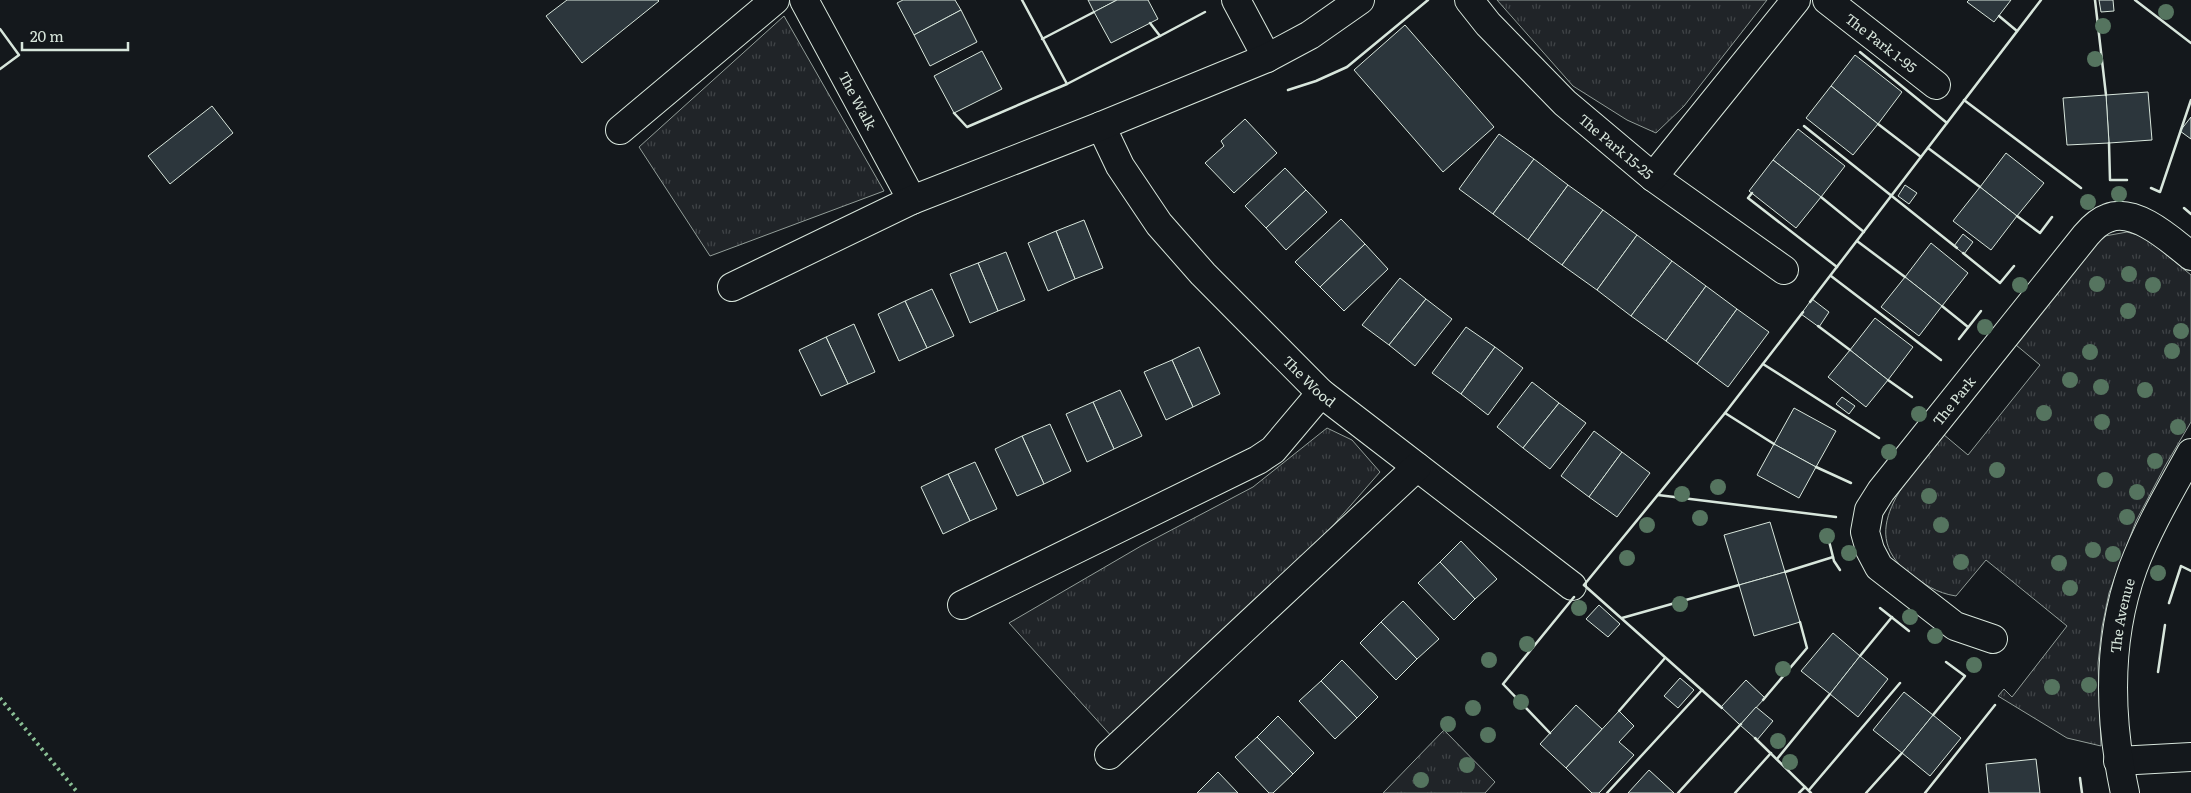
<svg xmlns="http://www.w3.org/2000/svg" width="2191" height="793" font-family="Literata,serif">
  <defs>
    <pattern id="grass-tufts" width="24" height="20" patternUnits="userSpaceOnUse" patternTransform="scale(1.25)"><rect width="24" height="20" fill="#202428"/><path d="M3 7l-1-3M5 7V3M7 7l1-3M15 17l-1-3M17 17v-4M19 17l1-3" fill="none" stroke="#404447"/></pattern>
  </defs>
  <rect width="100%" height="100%" fill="#14181c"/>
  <g fill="url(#grass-tufts)" stroke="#939e99">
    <path d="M 1497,0 L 1767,0 L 1684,106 L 1656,133 L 1627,120 L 1573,86 Z"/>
    <path d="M 784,16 L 884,191 L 710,256 L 639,147 Z"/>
    <path d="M 2127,232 L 2145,237 L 2191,275 L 2191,422 L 2165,466 L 2136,521 L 2109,593 L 2102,627 L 2098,663 L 2101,746 L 2067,738 L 1998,696 L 2004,689 L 2012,697 L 2067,626 L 1986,560 L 1956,596 C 1936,593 1924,584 1909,573 C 1852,530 1914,473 1943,434 L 1968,455 L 2040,365 L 2016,345 L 2096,243 L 2105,236 Z"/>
    <path d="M 1327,428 L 1352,440 L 1380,472 L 1294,570 L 1114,739 L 1009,623 L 1141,546 L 1253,487 Z"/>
    <path d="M 1444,730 L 1495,782 L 1485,793 L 1383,793 Z"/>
  </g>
  <g fill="#2c363c" stroke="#d8e6dc">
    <path d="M 567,0 L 658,0 L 659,1 L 582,63 L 546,16 Z"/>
    <path d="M 903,0 L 955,0 L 961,10 L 914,35 L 897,3 Z"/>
    <path d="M 1088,0 L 1117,0 L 1094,12 Z"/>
    <path d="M 1117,0 L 1148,0 L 1158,19 L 1111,43 L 1094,12 Z"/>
    <path d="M 1969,0 L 2011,0 L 1994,22 L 1967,2 Z"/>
    <path d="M 2099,0 L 2113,0 L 2114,11 L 2101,12 Z"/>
    <path d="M 961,10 L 977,42 L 930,66 L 914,35 Z"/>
    <path d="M 1405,25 L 1494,127 L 1443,172 L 1354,70 Z"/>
    <path d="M 982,51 L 1002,89 L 954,113 L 934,76 Z"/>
    <path d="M 1855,55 L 1902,92 L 1878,124 L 1831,86 Z"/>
    <path d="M 1831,86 L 1878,124 L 1853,155 L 1806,118 Z"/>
    <path d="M 2148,92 L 2152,140 L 2109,143 L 2106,95 Z"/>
    <path d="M 2106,95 L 2109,143 L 2067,145 L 2063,98 Z"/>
    <path d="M 212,106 L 233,133 L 170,184 L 148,156 Z"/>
    <path d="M 2191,117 L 2191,139 L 2180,131 Z"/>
    <path d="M 1245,119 L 1277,153 L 1234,193 L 1205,163 L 1224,146 L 1221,141 Z"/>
    <path d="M 1798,129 L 1845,166 L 1821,197 L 1773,160 Z"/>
    <path d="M 1499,134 L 1534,159 L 1493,214 L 1459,189 Z"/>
    <path d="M 2006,153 L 2044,183 L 2017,216 L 1980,187 Z"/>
    <path d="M 1534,159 L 1568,185 L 1528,240 L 1493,214 Z"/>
    <path d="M 1773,160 L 1821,197 L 1796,228 L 1749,191 Z"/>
    <path d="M 1285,168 L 1306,190 L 1266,228 L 1245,206 Z"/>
    <path d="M 1568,185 L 1603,210 L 1562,265 L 1528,240 Z"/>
    <path d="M 1905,185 L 1917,193 L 1909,204 L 1898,196 Z"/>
    <path d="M 1980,187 L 2017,216 L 1991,250 L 1953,221 Z"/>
    <path d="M 1306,190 L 1327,212 L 1286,250 L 1266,228 Z"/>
    <path d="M 1603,210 L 1637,235 L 1597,290 L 1562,265 Z"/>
    <path d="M 1341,219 L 1365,244 L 1320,287 L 1295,262 Z"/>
    <path d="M 1084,220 L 1103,268 L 1075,279 L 1056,231 Z"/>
    <path d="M 1056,231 L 1075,279 L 1048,291 L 1028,243 Z"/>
    <path d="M 1963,234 L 1973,242 L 1964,254 L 1954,246 Z"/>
    <path d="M 1637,235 L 1672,261 L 1631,316 L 1597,290 Z"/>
    <path d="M 1931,243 L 1968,273 L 1942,306 L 1905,277 Z"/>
    <path d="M 1365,244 L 1388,269 L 1344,311 L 1320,287 Z"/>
    <path d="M 1006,252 L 1025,300 L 998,311 L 978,263 Z"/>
    <path d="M 1672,261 L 1706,286 L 1666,341 L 1631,316 Z"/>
    <path d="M 978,263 L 998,311 L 970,323 L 950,274 Z"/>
    <path d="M 1905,277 L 1942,306 L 1919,336 L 1881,307 Z"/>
    <path d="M 1400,278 L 1426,299 L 1389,345 L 1362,325 Z"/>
    <path d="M 1706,286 L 1737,309 L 1697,364 L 1666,341 Z"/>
    <path d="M 932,289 L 954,336 L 927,348 L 905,301 Z"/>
    <path d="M 1426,299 L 1452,319 L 1415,366 L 1389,345 Z"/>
    <path d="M 1812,299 L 1829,312 L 1819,327 L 1801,314 Z"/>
    <path d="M 905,301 L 927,348 L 899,361 L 878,314 Z"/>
    <path d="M 1737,309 L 1769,332 L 1728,387 L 1697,364 Z"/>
    <path d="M 1875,318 L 1913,347 L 1888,380 L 1850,350 Z"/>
    <path d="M 854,324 L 875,372 L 848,384 L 826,337 Z"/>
    <path d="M 1466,327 L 1495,347 L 1461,394 L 1432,373 Z"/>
    <path d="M 826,337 L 848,384 L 821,396 L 799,350 Z"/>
    <path d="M 1199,347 L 1220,394 L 1193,407 L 1172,360 Z"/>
    <path d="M 1495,347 L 1523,368 L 1488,415 L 1461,394 Z"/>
    <path d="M 1850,350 L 1888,380 L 1866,407 L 1828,377 Z"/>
    <path d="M 1172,360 L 1193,407 L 1166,420 L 1144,372 Z"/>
    <path d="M 1532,382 L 1559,403 L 1523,448 L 1497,427 Z"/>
    <path d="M 1120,390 L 1142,436 L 1114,449 L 1093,402 Z"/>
    <path d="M 1842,397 L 1855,406 L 1849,414 L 1836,404 Z"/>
    <path d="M 1093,402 L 1114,449 L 1087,462 L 1066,414 Z"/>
    <path d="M 1559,403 L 1586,423 L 1550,469 L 1523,448 Z"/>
    <path d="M 1794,408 L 1836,431 L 1816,467 L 1774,444 Z"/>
    <path d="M 1050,424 L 1071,471 L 1044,484 L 1022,436 Z"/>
    <path d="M 1594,431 L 1622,452 L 1589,497 L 1561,476 Z"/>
    <path d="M 1022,436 L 1044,484 L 1017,496 L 995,449 Z"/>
    <path d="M 1774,444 L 1816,467 L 1799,498 L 1757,475 Z"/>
    <path d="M 1622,452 L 1650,473 L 1617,517 L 1589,497 Z"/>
    <path d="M 975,462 L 997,509 L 970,521 L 948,474 Z"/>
    <path d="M 948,474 L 970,521 L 943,534 L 921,487 Z"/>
    <path d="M 1770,522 L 1785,572 L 1739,585 L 1724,535 Z"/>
    <path d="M 1461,541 L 1497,579 L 1475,599 L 1440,562 Z"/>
    <path d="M 1440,562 L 1475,599 L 1454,620 L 1418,583 Z"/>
    <path d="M 1785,572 L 1800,622 L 1754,636 L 1739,585 Z"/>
    <path d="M 1403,601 L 1439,639 L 1417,659 L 1381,622 Z"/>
    <path d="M 1599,605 L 1620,624 L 1608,637 L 1586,619 Z"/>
    <path d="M 1381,622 L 1417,659 L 1396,680 L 1360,643 Z"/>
    <path d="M 1833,633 L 1860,656 L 1830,694 L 1801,671 Z"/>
    <path d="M 1860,656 L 1888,679 L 1858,717 L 1830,694 Z"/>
    <path d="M 1342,660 L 1378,697 L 1357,718 L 1321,681 Z"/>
    <path d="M 1680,678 L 1694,690 L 1678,708 L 1664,696 Z"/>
    <path d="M 1746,680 L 1765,698 L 1740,725 L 1721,707 Z"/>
    <path d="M 1321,681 L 1357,718 L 1335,739 L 1299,701 Z"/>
    <path d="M 1904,692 L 1933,715 L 1902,753 L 1873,730 Z"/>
    <path d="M 1576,705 L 1602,729 L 1566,768 L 1540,744 Z"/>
    <path d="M 1756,707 L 1773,721 L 1757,740 L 1740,725 Z"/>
    <path d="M 1619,711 L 1634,726 L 1619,742 L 1634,755 L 1599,793 L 1592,793 L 1566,768 Z"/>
    <path d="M 1933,715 L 1961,738 L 1930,776 L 1902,753 Z"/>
    <path d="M 1278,716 L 1314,753 L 1293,774 L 1257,737 Z"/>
    <path d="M 1257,737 L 1293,774 L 1273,793 L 1269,793 L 1235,757 Z"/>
    <path d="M 2036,759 L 2040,793 L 1989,793 L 1986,764 Z"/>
    <path d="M 1649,770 L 1674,793 L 1628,793 Z"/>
    <path d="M 1218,772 L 1238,793 L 1197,793 Z"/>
  </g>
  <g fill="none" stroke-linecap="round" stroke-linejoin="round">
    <defs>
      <g id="minor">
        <path id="s1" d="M 804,0 L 912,200"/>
        <path d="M 1236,0 L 1267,58"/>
        <path id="s2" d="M 1469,0 L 1488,24 L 1565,103 L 1653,177 L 1784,270"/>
        <path id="s3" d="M 1827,0 L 1936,85"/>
        <path id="s4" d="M 1101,126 L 1120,166 L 1159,224 L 1203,274 L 1321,393 L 1572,586"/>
        <path d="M 620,130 L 775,0"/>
        <path d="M 1653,177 L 1796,0"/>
        <path d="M 732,287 L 912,200 L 1101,126 L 1267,58 L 1310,35 L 1360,0"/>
        <path d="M 962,605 L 1258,460 L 1273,450 L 1321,393"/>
        <path id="s5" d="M 1993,639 L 1955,626 L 1879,567 L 1870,550 L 1865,532 L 1869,510 L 1881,491 L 2086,235 C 2092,228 2099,221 2108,218 C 2135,207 2171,240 2191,256"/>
        <path d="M 1109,755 L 1417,467"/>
        <path d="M 2118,761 L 2191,757"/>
        <path id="s6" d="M 2125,793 C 2109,719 2107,640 2133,568 C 2148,528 2170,491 2191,453"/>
      </g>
    </defs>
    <use href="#minor" stroke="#d8e6dc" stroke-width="30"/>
    <use href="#minor" stroke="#14181c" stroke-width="28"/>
    <path stroke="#8ac095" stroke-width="4" stroke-dasharray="2.5 4" stroke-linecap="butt" d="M 0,698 L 78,793"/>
    <g stroke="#d8e6dc" stroke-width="2.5">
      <path d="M 1022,0 L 1067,84"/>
      <path d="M 2095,0 L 2106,95"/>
      <path d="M 2135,0 L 2191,43"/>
      <path d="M 1999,16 L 2017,31"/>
      <path d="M 0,29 L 19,55 L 0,69"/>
      <path d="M 1160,36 L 1205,12"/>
      <path d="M 1042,39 L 1094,12"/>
      <path d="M 1860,52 L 1947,123"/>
      <path d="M 1288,90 L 1316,81 L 1347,67 L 1428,0"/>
      <path d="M 1964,100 L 2081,188"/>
      <path d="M 954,113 L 967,127 L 1067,84 L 1160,36 L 1150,23"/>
      <path d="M 1878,124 L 1921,157"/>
      <path d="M 1804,126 L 1957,248"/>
      <path d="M 2109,143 L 2110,180 L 2127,180"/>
      <path d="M 1928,148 L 1980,187"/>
      <path d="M 2151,188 L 2160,192 L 2191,100"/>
      <path d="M 1752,193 L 1748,198 L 1837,267"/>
      <path d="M 1821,197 L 1864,232"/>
      <path d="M 2184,208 L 2191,214"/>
      <path d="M 2017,216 L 2040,233 L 2052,217"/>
      <path d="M 1857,241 L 1905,277"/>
      <path d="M 1963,253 L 2000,283 L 2014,266"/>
      <path d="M 1831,276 L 1941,360"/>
      <path d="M 1810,302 L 2041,0"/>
      <path d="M 1942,306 L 1968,327"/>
      <path d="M 1818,326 L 1850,350"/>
      <path d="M 1959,339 L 1981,311"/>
      <path d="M 1763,364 L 1879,438"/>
      <path d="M 1888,380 L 1912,397"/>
      <path d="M 1774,444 L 1725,413 L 1803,312"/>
      <path d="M 1816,467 L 1851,483"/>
      <path d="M 1658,495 L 1836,517"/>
      <path d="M 1829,541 L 1834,561 L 1840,570"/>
      <path d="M 1785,572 L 1833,557"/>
      <path d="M 1584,585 L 1725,413"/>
      <path d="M 1584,585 L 1722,708"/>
      <path d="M 2169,603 L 2181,566 L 2191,571"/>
      <path d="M 1880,608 L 1909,631"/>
      <path d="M 1622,618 L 1739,585"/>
      <path d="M 1860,656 L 1892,617"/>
      <path d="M 2158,672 L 2165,625"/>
      <path d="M 1763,700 L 1807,648 L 1800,622"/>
      <path d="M 1619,711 L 1665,658"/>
      <path d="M 1933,715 L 1965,676 L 1946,662"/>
      <path d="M 1550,733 L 1503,684 L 1574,597"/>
      <path d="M 1755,738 L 1811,793"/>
      <path d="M 1777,759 L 1830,694"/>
      <path d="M 2080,778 L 2082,793"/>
      <path d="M 1809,790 L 1900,683"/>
      <path d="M 1607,793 L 1702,690"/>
      <path d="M 1678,793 L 1741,724"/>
      <path d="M 1735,793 L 1771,753"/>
      <path d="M 1799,793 L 1805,787"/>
      <path d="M 1866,793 L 1902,753"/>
      <path d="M 1925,793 L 1995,705"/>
    </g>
  </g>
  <g fill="#55745f">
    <circle cx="2166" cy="12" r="8"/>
    <circle cx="2103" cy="26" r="8"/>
    <circle cx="2095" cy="59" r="8"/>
    <circle cx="2119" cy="194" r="8"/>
    <circle cx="2088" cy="202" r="8"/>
    <circle cx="2129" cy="274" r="8"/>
    <circle cx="2097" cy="284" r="8"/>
    <circle cx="2020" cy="285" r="8"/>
    <circle cx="2153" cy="285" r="8"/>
    <circle cx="2128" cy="311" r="8"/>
    <circle cx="1985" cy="327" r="8"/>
    <circle cx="2181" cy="331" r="8"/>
    <circle cx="2172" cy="351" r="8"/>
    <circle cx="2090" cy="352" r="8"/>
    <circle cx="2070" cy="380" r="8"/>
    <circle cx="2101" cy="387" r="8"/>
    <circle cx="2145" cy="390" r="8"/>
    <circle cx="2044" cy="413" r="8"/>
    <circle cx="1919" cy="414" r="8"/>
    <circle cx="2102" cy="422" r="8"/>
    <circle cx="2178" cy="427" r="8"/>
    <circle cx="1889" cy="452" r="8"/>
    <circle cx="2155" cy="461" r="8"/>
    <circle cx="1997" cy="470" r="8"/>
    <circle cx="2105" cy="480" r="8"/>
    <circle cx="1718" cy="487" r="8"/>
    <circle cx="2137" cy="492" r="8"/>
    <circle cx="1682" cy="494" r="8"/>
    <circle cx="1929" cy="496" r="8"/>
    <circle cx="2127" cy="517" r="8"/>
    <circle cx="1700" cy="518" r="8"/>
    <circle cx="1647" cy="525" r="8"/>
    <circle cx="1941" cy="525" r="8"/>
    <circle cx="1827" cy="536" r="8"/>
    <circle cx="2093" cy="550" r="8"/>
    <circle cx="1849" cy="553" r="8"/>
    <circle cx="2113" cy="554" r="8"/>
    <circle cx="1627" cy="558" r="8"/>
    <circle cx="1961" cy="562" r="8"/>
    <circle cx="2059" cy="563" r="8"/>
    <circle cx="2158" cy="573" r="8"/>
    <circle cx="2070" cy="588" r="8"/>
    <circle cx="1680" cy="604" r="8"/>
    <circle cx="1579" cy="608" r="8"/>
    <circle cx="1910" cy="617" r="8"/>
    <circle cx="1935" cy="636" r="8"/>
    <circle cx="1527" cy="644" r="8"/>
    <circle cx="1489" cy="660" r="8"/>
    <circle cx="1974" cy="665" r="8"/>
    <circle cx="1783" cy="669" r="8"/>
    <circle cx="2089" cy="685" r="8"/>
    <circle cx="2052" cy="687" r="8"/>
    <circle cx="1521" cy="702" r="8"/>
    <circle cx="1473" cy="708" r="8"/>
    <circle cx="1448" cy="724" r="8"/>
    <circle cx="1488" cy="735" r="8"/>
    <circle cx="1778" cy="741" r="8"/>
    <circle cx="1790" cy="762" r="8"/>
    <circle cx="1467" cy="765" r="8"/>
    <circle cx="1421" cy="780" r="8"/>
  </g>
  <g text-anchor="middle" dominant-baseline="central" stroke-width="4" stroke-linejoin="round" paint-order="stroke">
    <g font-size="14" fill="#d8e6dc" stroke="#14181c">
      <text stroke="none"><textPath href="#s3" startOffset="69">The Park 1-95</textPath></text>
      <text stroke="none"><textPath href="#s1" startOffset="114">The Walk</textPath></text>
      <text stroke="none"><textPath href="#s2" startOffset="208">The Park 15-25</textPath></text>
      <text stroke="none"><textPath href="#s4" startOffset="332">The Wood</textPath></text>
      <text stroke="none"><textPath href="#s5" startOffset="335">The Park</textPath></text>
      <text stroke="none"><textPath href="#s6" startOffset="179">The Avenue</textPath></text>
    </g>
  </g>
  <path d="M22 42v8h106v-8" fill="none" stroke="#d8e6dc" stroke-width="2.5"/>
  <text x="30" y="42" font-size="15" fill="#d8e6dc" stroke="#14181c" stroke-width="4" paint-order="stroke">20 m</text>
</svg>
